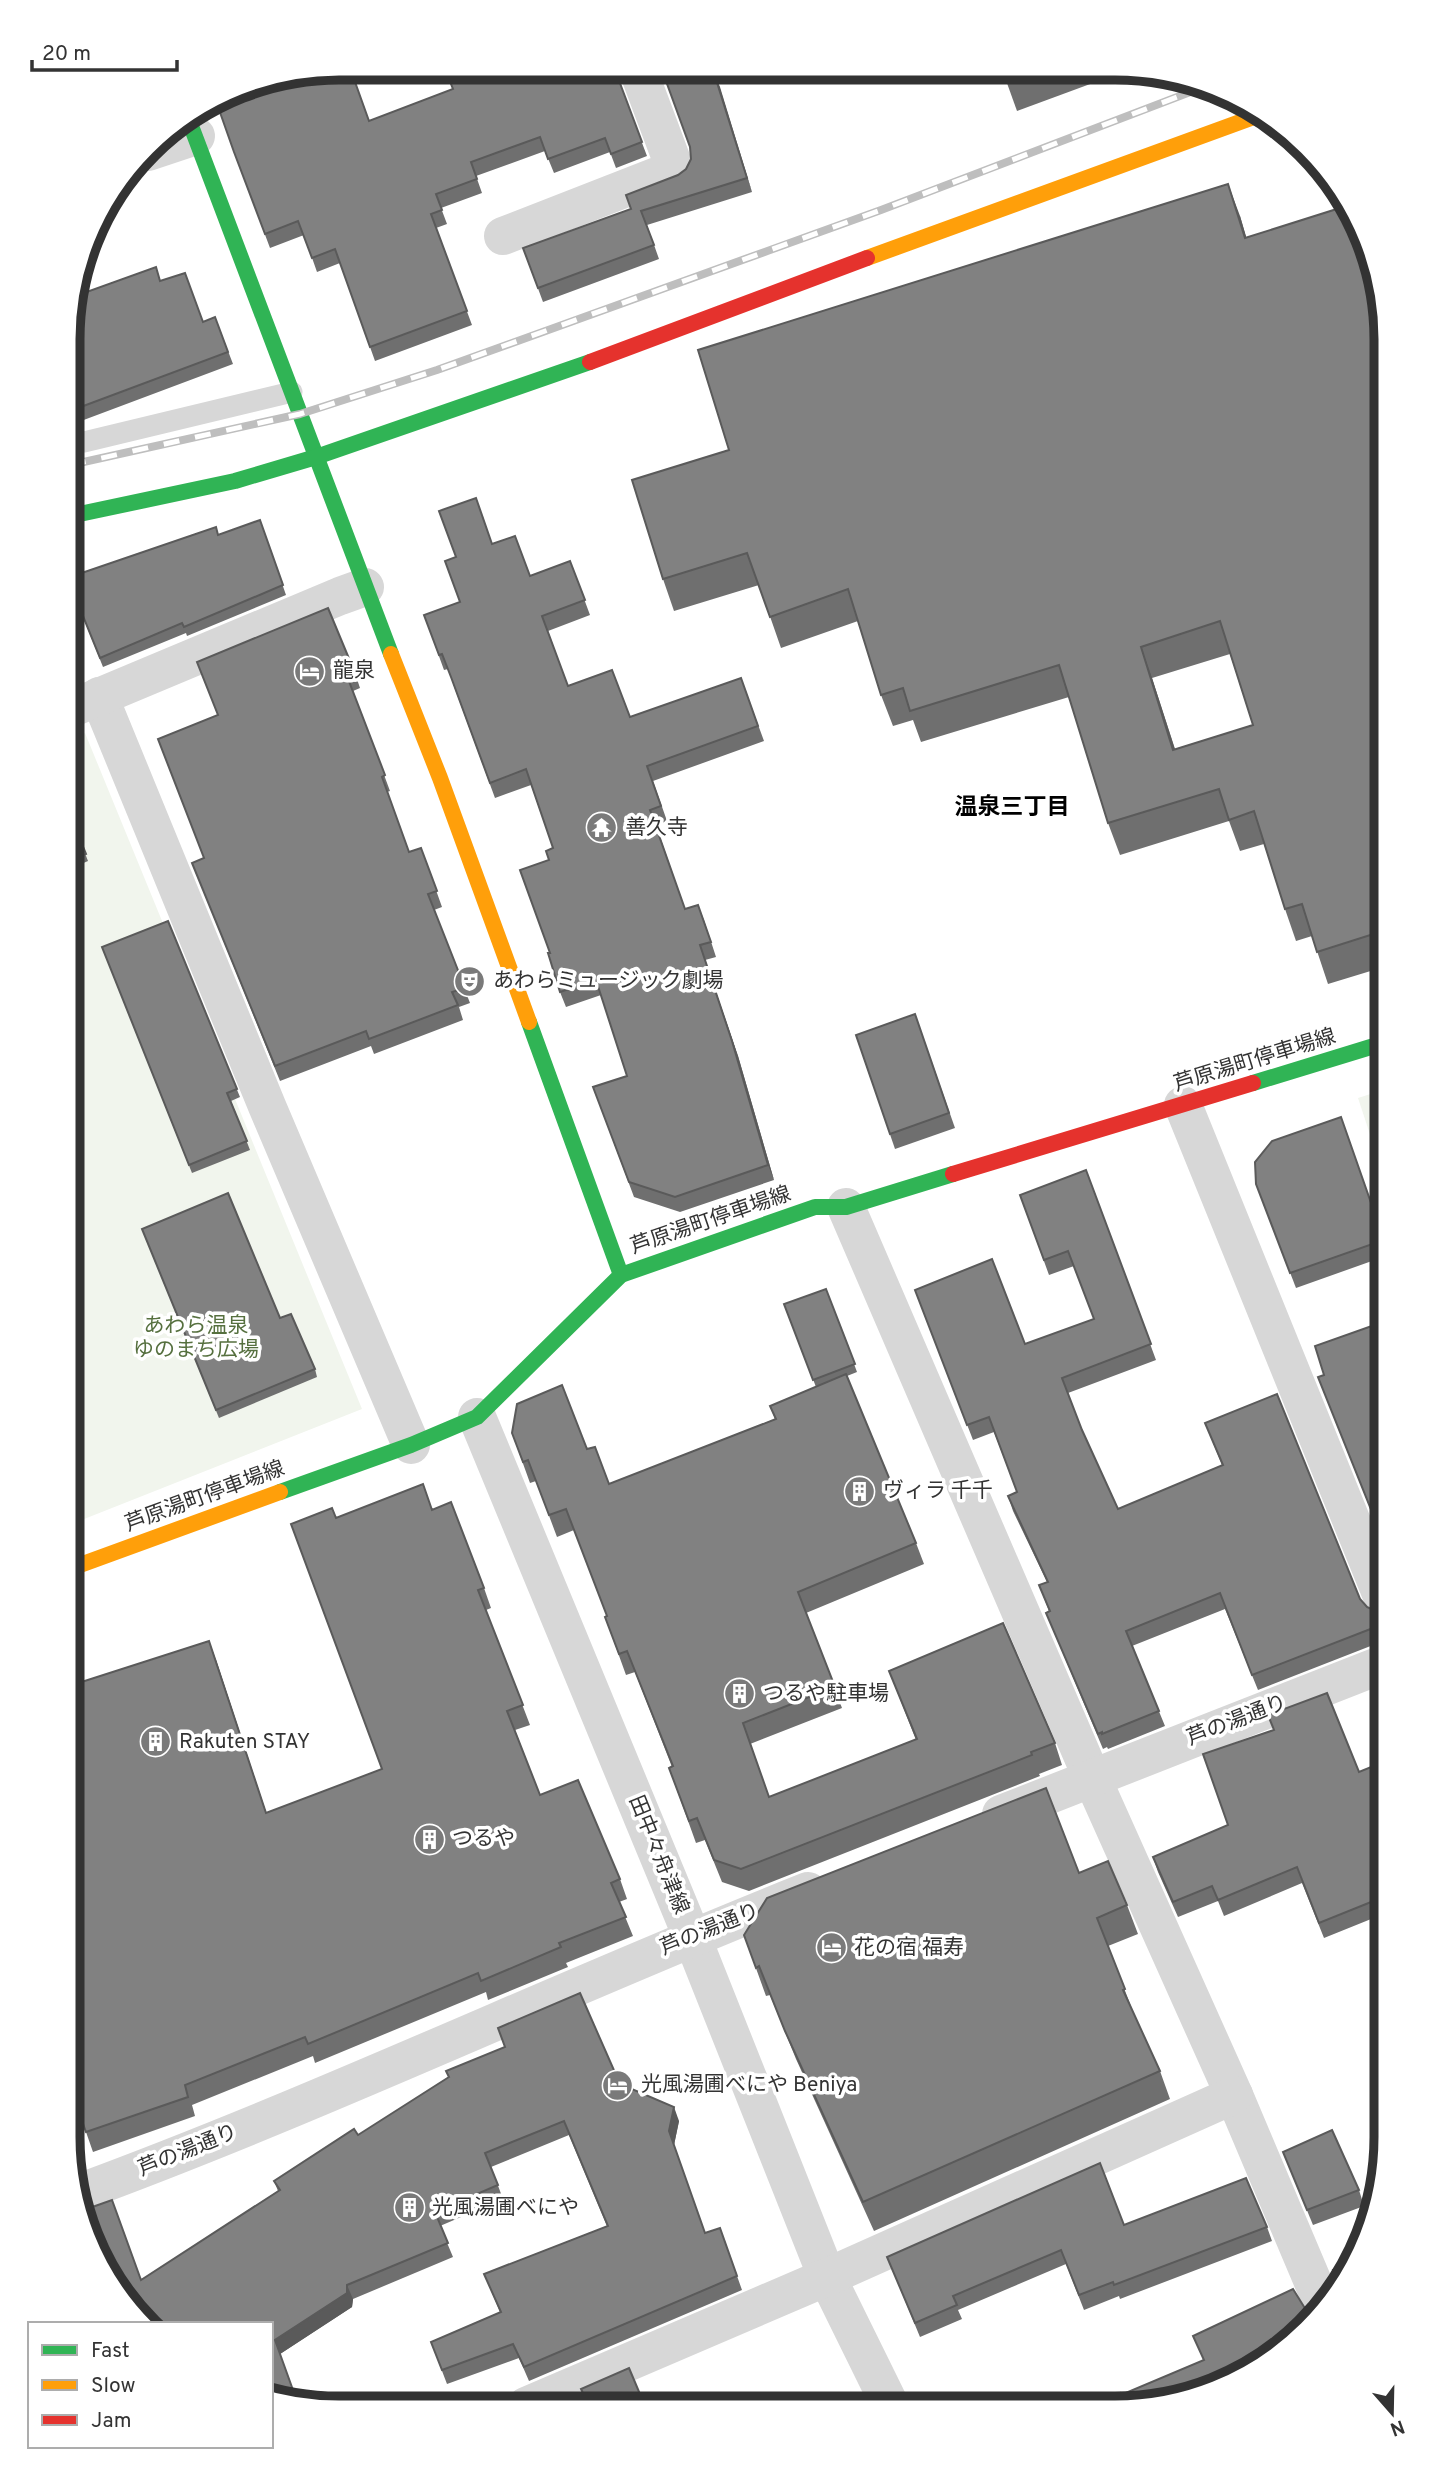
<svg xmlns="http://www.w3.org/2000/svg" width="1455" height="2476" font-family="Overpass,'Noto Sans JP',sans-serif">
  <rect width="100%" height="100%" fill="#fff"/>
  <g fill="#f1f5ed">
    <path d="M 85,733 L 362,1409 L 69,1525 L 70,739 Z"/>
    <path d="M 1386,1089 L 1386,1183 L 1358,1098 Z"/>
  </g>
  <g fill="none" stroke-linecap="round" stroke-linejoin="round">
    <path stroke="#d7d7d7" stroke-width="21" d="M 84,442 L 292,392"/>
    <g stroke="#d7d7d7" stroke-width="38">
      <path d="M 148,152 L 196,136"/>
      <path d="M 503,236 L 675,169 L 638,70"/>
      <path d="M 99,696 L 267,1106 L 411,1445"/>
      <path d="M 70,709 L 340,596 L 365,587"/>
      <path d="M 1183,1105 L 1386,1606"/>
      <path d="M 846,1207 L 1092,1778 L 1234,2095 L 1324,2308"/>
      <path d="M 477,1417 L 692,1937 L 827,2277 L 891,2407"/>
      <path d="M 1001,1814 L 1386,1663"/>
      <path d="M 78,2193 C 325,2102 563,1988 808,1891"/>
      <path d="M 526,2406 L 827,2277 L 1234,2095"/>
    </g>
    <g stroke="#30b455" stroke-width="16">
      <path d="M 188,118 L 391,654"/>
      <path d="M 70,516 L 235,481 L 316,457 L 590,362"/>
      <path d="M 529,1022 L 621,1275"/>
      <path d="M 1253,1083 L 1387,1042"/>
      <path d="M 280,1492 L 411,1445 L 477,1417 L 621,1275 L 815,1207 L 846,1207 L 953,1174"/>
    </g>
    <g stroke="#ff9f0a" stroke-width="16">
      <path d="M 867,258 L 1262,114"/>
      <path d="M 391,654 L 440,778 L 529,1022"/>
      <path d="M 69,1569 L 280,1492"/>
    </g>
    <g stroke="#e5322d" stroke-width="16">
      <path d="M 590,362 L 867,258"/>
      <path d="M 953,1174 L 1253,1083"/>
    </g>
    <defs>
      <path id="rail" d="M 70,465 L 300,414 L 437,370 L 881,210 L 1206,86"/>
    </defs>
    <use href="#rail" stroke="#bebebe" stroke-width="8"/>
    <use href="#rail" stroke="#fff" stroke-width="5" stroke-dasharray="16" stroke-linecap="butt"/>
  </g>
  <g fill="#6f6f6f" fill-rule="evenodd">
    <path d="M 445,69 L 617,70 L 617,77 L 647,156 L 616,168 L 610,152 L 554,173 L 545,151 L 476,176 L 482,193 L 441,208 L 447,224 L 436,228 L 472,325 L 375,361 L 340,263 L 317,272 L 304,235 L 270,248 L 234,152 L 369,121 L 453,89 Z"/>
    <path d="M 1003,72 L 1120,73 L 1017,111 Z"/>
    <path d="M 714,73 L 752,192 L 647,225 L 659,259 L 543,302 L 523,248 L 631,209 L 686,169 L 691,159 L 690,148 L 712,74 Z"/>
    <path d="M 1240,216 L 1246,237 L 1387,339 L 1387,966 L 1328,984 L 1312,936 L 1296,941 L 1285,909 L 1264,844 L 1240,851 L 1229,821 L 1120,855 L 1108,823 L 1069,697 L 921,742 L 913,720 L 893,726 L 881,695 L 858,621 L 781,648 L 759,585 L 674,611 L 663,579 L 729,450 ZM 1230,654 L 1253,725 L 1175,749 L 1152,678 Z"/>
    <path d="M 160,281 L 203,322 L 215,317 L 233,364 L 73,424 L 70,417 L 71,304 L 84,293 Z"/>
    <path d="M 260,520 L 286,595 L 187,636 L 186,633 L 103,667 L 71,587 Z"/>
    <path d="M 492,544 L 530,576 L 570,561 L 590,615 L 548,631 L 568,686 L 630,717 L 741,678 L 764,741 L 653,781 L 667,821 L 656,825 L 685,909 L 698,905 L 704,920 L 716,957 L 705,960 L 738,1056 L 774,1180 L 680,1212 L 634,1197 L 593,1087 L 627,1076 L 601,995 L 566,1007 L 560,992 L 550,953 L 549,860 L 553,848 L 531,785 L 495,798 L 456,692 L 448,669 L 444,670 L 424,615 L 460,602 Z"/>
    <path d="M 355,673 L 360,688 L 353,691 L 390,791 L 387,792 L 409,852 L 421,848 L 442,907 L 434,910 L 470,1003 L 459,1007 L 463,1020 L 374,1054 L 371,1046 L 280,1081 L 192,863 L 204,859 L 218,715 Z"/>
    <path d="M 70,815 L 88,861 L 70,869 Z"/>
    <path d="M 168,921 L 240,1097 L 231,1101 L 250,1150 L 192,1173 L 102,947 Z"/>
    <path d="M 915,1014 L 955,1128 L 895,1149 L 856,1035 Z"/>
    <path d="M 1341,1117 L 1386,1247 L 1386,1256 L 1296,1288 L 1256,1184 Z"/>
    <path d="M 1086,1170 L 1156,1360 L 1068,1393 L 1082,1430 L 1118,1509 L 1222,1465 L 1205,1423 L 1367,1607 L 1377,1612 L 1386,1611 L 1386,1640 L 1258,1690 L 1225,1609 L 1132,1646 L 1165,1726 L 1108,1749 L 1107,1747 L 1103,1749 L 1046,1613 L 1049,1611 L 1039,1585 L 1047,1582 L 1013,1511 L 1008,1496 L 1017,1492 L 994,1432 L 973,1440 L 915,1290 L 1025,1344 L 1094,1319 L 1074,1266 L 1049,1275 L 1020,1195 Z"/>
    <path d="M 142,1229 L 280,1318 L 315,1369 L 317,1377 L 219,1418 Z"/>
    <path d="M 826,1289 L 857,1372 L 847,1376 L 916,1543 L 924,1564 L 806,1613 L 842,1708 L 750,1744 L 769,1797 L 916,1740 L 889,1671 L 1055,1743 L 1062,1765 L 1039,1774 L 1040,1776 L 749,1891 L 722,1882 L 705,1840 L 696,1843 L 669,1768 L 672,1767 L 635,1672 L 626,1675 L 605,1617 L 607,1616 L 574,1530 L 557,1537 L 536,1481 L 530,1483 L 512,1433 L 587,1449 L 609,1484 L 775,1419 L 770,1406 L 816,1387 L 784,1304 Z"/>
    <path d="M 432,1510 L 484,1588 L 491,1608 L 486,1610 L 530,1725 L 515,1730 L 540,1795 L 620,1879 L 627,1899 L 619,1902 L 633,1936 L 566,1963 L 568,1967 L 488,2000 L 486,1992 L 315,2063 L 313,2056 L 192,2105 L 195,2116 L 93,2152 L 79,2112 L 71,2115 L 68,2107 L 69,1686 L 216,1660 L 266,1813 L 382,1769 L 336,1518 Z"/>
    <path d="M 1386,1761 L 1386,1913 L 1324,1938 L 1302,1883 L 1224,1916 L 1218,1901 L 1178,1917 L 1158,1872 L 1153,1857 Z"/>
    <path d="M 1079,1873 L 1127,1905 L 1138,1934 L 1108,1946 L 1135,2017 L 1160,2071 L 1170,2099 L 874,2231 L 796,2059 L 770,1995 L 766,1996 L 744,1935 Z"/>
    <path d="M 446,2071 L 620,2084 L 679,2121 L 674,2145 L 705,2233 L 720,2228 L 742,2290 L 529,2381 L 519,2358 L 447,2384 L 431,2342 L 500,2312 L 484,2274 L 607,2226 L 569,2135 L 491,2167 L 503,2199 L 440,2226 L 453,2257 L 353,2299 L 352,2307 L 280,2354 L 148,2324 L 141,2280 L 278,2191 L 274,2181 L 358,2135 L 449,2077 Z"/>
    <path d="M 1283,2152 L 1359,2190 L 1364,2206 L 1313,2225 Z"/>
    <path d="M 1124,2225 L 1267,2227 L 1272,2241 L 1120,2299 L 1119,2296 L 1084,2310 L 1066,2264 L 958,2310 L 962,2319 L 920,2337 L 887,2257 Z"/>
  </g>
  <g fill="#5a5a5a">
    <path d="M 714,73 L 720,87 L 752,192 L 747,178 Z"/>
    <path d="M 1228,184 L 1240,216 L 1256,270 L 1245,238 Z"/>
    <path d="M 1141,647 L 1152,678 L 1185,781 L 1173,750 Z"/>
    <path d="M 700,945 L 738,1056 L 774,1180 L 768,1165 Z"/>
    <path d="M 209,1641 L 216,1660 L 273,1833 L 266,1813 Z"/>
    <path d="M 674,2107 L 679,2121 L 674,2145 L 669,2131 Z"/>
    <path d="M 347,2285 L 353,2299 L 352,2307 L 280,2354 L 275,2340 Z"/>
  </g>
  <g fill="#818181" stroke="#5a5a5a" stroke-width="2" fill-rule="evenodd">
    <path d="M 339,68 L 350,68 L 369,121 L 453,89 L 445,69 L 615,70 L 642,142 L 611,154 L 605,138 L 548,159 L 540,137 L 471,162 L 477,179 L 436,194 L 442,210 L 431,214 L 467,311 L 370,347 L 335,249 L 312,258 L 298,221 L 265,234 L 234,152 L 216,101 L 236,89 Z"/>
    <path d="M 662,70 L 710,71 L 712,74 L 714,73 L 747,178 L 641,211 L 654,245 L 538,288 L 523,248 L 631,209 L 626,195 L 678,175 L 686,169 L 691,159 L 690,147 Z"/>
    <path d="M 1335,182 L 1341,188 L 1372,252 L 1387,339 L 1387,933 L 1386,930 L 1317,952 L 1302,904 L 1285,909 L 1254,811 L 1229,820 L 1219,789 L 1108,823 L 1059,665 L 910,711 L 903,688 L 881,695 L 848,589 L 770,617 L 747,553 L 663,579 L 632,480 L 729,450 L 698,350 L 1228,184 L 1245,238 L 1343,207 ZM 1220,621 L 1253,725 L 1173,750 L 1141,647 Z"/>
    <path d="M 156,267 L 160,281 L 185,273 L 203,322 L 215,317 L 228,352 L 70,411 L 71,304 L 79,278 L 84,293 Z"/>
    <path d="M 476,498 L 492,544 L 515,536 L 530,576 L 570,561 L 585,600 L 542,616 L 568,686 L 612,670 L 630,717 L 741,678 L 758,726 L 647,766 L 661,806 L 650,810 L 685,909 L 698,905 L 711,942 L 700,945 L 732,1041 L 768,1165 L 675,1197 L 629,1182 L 593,1087 L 627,1076 L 596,980 L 560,992 L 548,953 L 550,953 L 520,870 L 549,860 L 546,851 L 553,848 L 526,769 L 490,783 L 451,677 L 442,654 L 439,655 L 424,615 L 460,602 L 445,561 L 456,557 L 439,511 Z"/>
    <path d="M 260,520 L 283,585 L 184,627 L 182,623 L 100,658 L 70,584 L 70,577 L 216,527 L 218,535 Z"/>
    <path d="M 328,608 L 355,673 L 347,676 L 385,775 L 382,777 L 409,852 L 421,848 L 437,891 L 428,894 L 465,988 L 452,992 L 458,1005 L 369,1039 L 366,1031 L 275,1066 L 192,863 L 204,858 L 158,739 L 218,715 L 197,662 Z"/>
    <path d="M 70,815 L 86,854 L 70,860 Z"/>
    <path d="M 168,921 L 237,1089 L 227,1093 L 247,1141 L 189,1165 L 102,947 Z"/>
    <path d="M 915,1014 L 949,1113 L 890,1134 L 856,1035 Z"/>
    <path d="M 1341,1117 L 1384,1240 L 1290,1273 L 1256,1184 L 1255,1162 L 1272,1141 Z"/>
    <path d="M 1086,1170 L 1151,1344 L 1062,1378 L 1082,1430 L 1118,1509 L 1223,1465 L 1205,1423 L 1277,1394 L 1360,1599 L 1367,1607 L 1377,1612 L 1386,1611 L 1386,1623 L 1252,1675 L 1220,1593 L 1126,1631 L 1159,1711 L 1102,1734 L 1102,1732 L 1098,1734 L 1046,1613 L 1050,1611 L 1039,1585 L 1048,1582 L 1008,1496 L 1017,1492 L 989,1417 L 967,1425 L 915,1290 L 992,1259 L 1025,1344 L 1094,1319 L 1068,1251 L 1044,1260 L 1020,1195 Z"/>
    <path d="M 228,1193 L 280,1318 L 291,1314 L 315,1369 L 216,1410 L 142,1229 Z"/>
    <path d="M 826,1289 L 855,1364 L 813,1380 L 784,1304 Z"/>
    <path d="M 1386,1321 L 1386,1547 L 1318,1377 L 1324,1375 L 1315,1346 Z"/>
    <path d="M 846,1374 L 916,1543 L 798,1592 L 835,1687 L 743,1723 L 769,1797 L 917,1739 L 889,1671 L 1003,1623 L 1055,1743 L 1031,1752 L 1032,1755 L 741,1869 L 714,1860 L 697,1818 L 689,1821 L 669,1768 L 673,1766 L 627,1651 L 619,1654 L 605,1617 L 607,1616 L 566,1509 L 549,1515 L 528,1460 L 523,1462 L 512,1433 L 517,1404 L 562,1385 L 587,1449 L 595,1447 L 609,1484 L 776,1419 L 770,1406 Z"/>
    <path d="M 423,1484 L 432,1510 L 451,1502 L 484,1588 L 478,1590 L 523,1705 L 507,1711 L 540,1795 L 578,1780 L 620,1879 L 611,1883 L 626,1917 L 559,1943 L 561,1947 L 481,1981 L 478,1973 L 308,2044 L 305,2037 L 185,2085 L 188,2097 L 86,2132 L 72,2093 L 68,2094 L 69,1686 L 209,1641 L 266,1813 L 382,1769 L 291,1524 L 332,1508 L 336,1518 Z"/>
    <path d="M 1327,1693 L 1359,1772 L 1386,1761 L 1386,1896 L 1319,1923 L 1297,1867 L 1218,1900 L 1212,1886 L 1173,1902 L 1153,1857 L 1228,1825 L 1203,1754 L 1274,1730 L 1268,1715 Z"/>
    <path d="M 1046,1788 L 1079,1873 L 1108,1861 L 1127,1905 L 1097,1918 L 1125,1989 L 1123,1990 L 1160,2071 L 863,2202 L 785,2031 L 759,1966 L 756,1968 L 744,1935 L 767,1898 Z"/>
    <path d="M 580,1993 L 620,2084 L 674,2107 L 669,2131 L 705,2233 L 720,2228 L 737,2276 L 524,2367 L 513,2344 L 442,2370 L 431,2342 L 501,2312 L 484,2274 L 608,2226 L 564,2121 L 485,2153 L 498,2185 L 435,2212 L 448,2243 L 347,2285 L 347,2293 L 275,2340 L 298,2404 L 271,2397 L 271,2324 L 148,2324 L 114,2288 L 83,2224 L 81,2211 L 112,2200 L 141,2280 L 280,2190 L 274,2181 L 354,2129 L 358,2135 L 449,2077 L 446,2071 L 505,2047 L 498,2028 Z"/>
    <path d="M 1332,2130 L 1359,2190 L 1307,2210 L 1283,2152 Z"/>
    <path d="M 1100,2163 L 1124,2225 L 1246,2178 L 1267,2227 L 1114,2285 L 1113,2282 L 1079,2295 L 1061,2250 L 953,2296 L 957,2305 L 915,2323 L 887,2257 Z"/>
    <path d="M 1355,2260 L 1339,2288 L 1338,2283 L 1333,2270 Z"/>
    <path d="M 1293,2289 L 1306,2310 L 1316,2314 L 1319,2313 L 1280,2352 L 1203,2393 L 1116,2408 L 1079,2408 L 1120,2393 L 1121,2395 L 1204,2360 L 1193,2336 Z"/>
    <path d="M 629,2368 L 645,2406 L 589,2406 L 581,2389 Z"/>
    <path d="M 826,2401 L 828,2407 L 811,2407 Z"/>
  </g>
  <defs>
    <symbol id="hotel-disc" viewBox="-11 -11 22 22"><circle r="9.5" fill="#7a7a7a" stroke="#fff"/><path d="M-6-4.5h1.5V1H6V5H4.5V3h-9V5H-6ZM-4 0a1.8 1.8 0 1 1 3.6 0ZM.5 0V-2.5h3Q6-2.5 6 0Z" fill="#fff"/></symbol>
    <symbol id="temple-disc" viewBox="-11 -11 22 22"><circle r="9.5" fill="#7a7a7a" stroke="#fff"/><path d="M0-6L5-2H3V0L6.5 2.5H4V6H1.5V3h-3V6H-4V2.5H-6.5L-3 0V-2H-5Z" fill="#fff"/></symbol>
    <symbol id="theatre-disc" viewBox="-11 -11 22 22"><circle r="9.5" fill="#7a7a7a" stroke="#fff"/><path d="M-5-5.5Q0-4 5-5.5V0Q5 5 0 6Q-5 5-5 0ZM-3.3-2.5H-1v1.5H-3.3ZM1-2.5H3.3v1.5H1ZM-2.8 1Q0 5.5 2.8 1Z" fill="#fff"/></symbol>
    <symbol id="building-disc" viewBox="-11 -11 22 22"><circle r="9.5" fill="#7a7a7a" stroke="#fff"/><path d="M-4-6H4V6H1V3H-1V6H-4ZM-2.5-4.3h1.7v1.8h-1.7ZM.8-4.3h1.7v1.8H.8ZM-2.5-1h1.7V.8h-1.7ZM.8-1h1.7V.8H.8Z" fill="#fff"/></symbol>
  </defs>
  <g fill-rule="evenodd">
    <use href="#hotel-disc" x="292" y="654" width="35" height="35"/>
    <use href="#temple-disc" x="584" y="810" width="35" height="35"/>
    <use href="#theatre-disc" x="452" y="964" width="35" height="35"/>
    <use href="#building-disc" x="842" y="1474" width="35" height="35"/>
    <use href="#building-disc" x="722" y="1676" width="35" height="35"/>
    <use href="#building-disc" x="138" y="1724" width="35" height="35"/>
    <use href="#building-disc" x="412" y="1822" width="35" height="35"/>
    <use href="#hotel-disc" x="814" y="1930" width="35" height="35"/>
    <use href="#hotel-disc" x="600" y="2068" width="35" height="35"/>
    <use href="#building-disc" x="392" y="2190" width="35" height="35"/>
  </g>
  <g text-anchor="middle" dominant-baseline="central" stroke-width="7" stroke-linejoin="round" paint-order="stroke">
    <g font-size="21" fill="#333" stroke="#fff" text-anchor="start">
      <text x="333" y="671">龍泉</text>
      <text x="625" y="828">善久寺</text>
      <text x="493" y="981">あわらミュージック劇場</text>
      <text x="883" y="1491">ヴィラ 千千</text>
      <text x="763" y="1694">つるや駐車場</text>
      <text x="179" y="1742">Rakuten STAY</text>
      <text x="452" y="1839">つるや</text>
      <text x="854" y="1948">花の宿 福寿</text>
      <text x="641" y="2085">光風湯圃べにや Beniya</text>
      <text x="432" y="2208">光風湯圃べにや</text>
    </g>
    <g font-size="21" fill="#333" stroke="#fff">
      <text transform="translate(1255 1061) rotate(-17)">芦原湯町停車場線</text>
      <text transform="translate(711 1221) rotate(-19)">芦原湯町停車場線</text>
      <text transform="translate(205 1497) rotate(-20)">芦原湯町停車場線</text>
      <text transform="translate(1237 1721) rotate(-21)">芦の湯通り</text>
      <text transform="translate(658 1855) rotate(68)">田中々舟津線</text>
      <text transform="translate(710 1930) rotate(-22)">芦の湯通り</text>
      <text transform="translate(188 2151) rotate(-22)">芦の湯通り</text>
    </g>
    <g font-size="21" fill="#56703f" stroke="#fff">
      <text x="196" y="1326">あわら温泉<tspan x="196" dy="24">ゆのまち広場</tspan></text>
    </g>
    <g font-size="23" font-weight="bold" fill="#000" stroke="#fff">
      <text x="1012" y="808">温泉三丁目</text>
    </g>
  </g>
  <path d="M0 0H1455V2476H0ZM339 80H1115A259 259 0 0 1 1374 339V2137A259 259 0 0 1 1115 2396H339A259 259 0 0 1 80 2137V339A259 259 0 0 1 339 80Z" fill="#fff" fill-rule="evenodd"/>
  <path fill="none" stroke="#333" stroke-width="9" d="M339 80H1115A259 259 0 0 1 1374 339V2137A259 259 0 0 1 1115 2396H339A259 259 0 0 1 80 2137V339A259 259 0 0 1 339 80Z"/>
  <rect x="28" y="2322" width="245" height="126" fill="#ffffff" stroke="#adadad" stroke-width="2"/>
  <rect x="42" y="2345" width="35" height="10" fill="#30b455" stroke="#adadad" stroke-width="2"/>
  <text x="91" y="2357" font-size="21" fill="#333333">Fast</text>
  <rect x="42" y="2380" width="35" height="10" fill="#ff9f0a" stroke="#adadad" stroke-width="2"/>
  <text x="91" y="2392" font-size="21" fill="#333333">Slow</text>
  <rect x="42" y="2415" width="35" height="10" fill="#e5322d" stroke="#adadad" stroke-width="2"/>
  <text x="91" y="2427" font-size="21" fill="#333333">Jam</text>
  <g transform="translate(1392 2413) rotate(160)" stroke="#ffffff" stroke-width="5" paint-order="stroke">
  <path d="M0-5L12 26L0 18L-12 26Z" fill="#333333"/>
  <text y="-10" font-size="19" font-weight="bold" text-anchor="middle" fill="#333333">N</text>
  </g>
  <path d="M32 60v10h145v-10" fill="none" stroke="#333333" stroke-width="3.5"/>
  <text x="42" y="60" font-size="21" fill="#333333" stroke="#ffffff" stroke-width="5" paint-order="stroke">20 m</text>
</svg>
